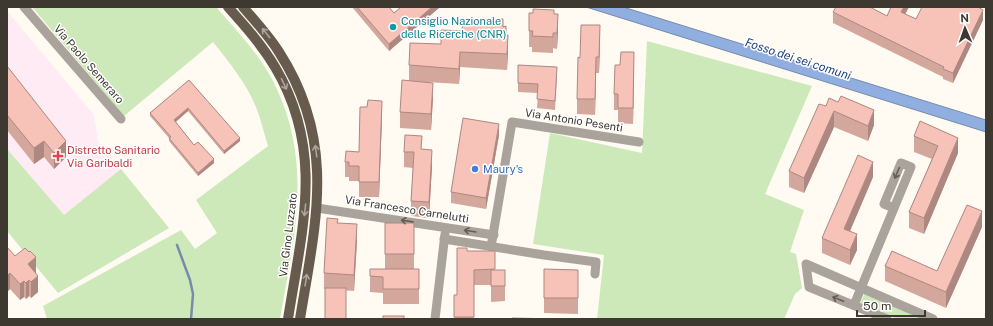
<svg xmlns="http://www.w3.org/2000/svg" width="993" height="326" font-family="'Public Sans',sans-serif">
  <rect width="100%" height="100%" fill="#fffaf2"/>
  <path fill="#feebf3" d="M 7,11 L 94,115 L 98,142 L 169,228 L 58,293 L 7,231 Z"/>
  <g fill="#cde9b9">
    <path d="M 32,7 L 216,7 C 238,32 262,57 276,87 C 313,166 294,237 280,319 L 47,319 L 43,306 L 181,230 L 195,249 L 217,233 L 196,200 L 268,146 C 264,133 261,120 256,107 C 246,83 229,62 213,42 L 124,116 Z"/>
    <path d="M 647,41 L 812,86 L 765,194 L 804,210 L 790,252 L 796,254 L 802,288 L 795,294 L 784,319 L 597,319 L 604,255 L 533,244 L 550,133 L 642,153 Z"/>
    <path d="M 7,149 L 64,215 L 121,169 L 169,228 L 58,293 L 7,231 Z"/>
    <path d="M 865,293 L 925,319 L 898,319 L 860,303 Z"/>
  </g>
  <path fill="#90afe0" stroke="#778bab" d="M 586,7 L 623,7 L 986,120 L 986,132 Z"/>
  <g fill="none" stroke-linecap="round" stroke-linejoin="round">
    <path stroke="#778bab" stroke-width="2.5" d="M 177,245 L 190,280 L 193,294 L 191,319"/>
    <g stroke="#aaa39b" stroke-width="9">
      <path d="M 24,7 L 121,119"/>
      <path d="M 317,208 L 494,235"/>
      <path d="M 444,239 L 544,255 L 596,262 L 595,274"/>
      <path d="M 491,247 L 512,122 L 639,142"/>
      <path d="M 854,305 L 911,167 L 901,163 L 884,204 L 894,208"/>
      <path d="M 435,319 L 445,234"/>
      <path d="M 887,319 L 809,287 L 806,264 L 933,319"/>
    </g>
    <g stroke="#675b4d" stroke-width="10">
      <path d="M 228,7 C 245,26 262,45 275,67 C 325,151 302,229 288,319"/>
      <path d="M 243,7 C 256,22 269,36 279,52 C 337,142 316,221 300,319"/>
    </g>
  </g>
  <g fill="#d4a79d">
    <path d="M 352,7 L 389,7 L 394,13 L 401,7 L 440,7 L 389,51 Z"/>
    <path d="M 889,7 L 909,7 L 905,14 L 916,19 L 983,20 L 953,83 L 943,79 L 943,77 L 833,23 L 833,12 L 887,16 L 891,8 Z"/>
    <path d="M 554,14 L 558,30 L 557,49 L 553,48 L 553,53 L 532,52 L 532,47 L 529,47 L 529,31 Z"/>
    <path d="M 503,27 L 506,35 L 508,51 L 507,70 L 460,67 L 459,84 L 427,82 L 433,98 L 431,130 L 400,128 L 400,112 L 409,81 L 409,65 L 441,44 Z"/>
    <path d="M 600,41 L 599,73 L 596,73 L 595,115 L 577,114 L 577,99 Z"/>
    <path d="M 620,65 L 634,68 L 633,124 L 618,123 L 618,110 L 614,110 L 614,94 Z"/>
    <path d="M 7,66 L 66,157 L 54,169 L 44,157 L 34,164 L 7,130 Z"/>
    <path d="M 557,76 L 555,110 L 537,108 L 538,93 L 518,92 L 518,83 Z"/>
    <path d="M 189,80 L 240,141 L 224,154 L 188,111 L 176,122 L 194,145 L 214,163 L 198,176 L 169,141 L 169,138 L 150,116 L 150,113 Z"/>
    <path d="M 826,106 L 874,125 L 868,141 L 834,127 L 804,193 L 789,187 L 789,171 Z"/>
    <path d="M 382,116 L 379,197 L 359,197 L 359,181 L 349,181 L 349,177 L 345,177 L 345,162 L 359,152 Z"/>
    <path d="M 499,135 L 486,209 L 451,203 L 451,192 Z"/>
    <path d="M 914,136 L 958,153 L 924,234 L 909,228 L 909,212 L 932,159 L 914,152 Z"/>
    <path d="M 422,149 L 432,166 L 429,218 L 411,216 L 411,201 L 413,168 L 404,167 L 404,152 Z"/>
    <path d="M 873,177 L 850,231 L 857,250 L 850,265 L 822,253 L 822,238 Z"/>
    <path d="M 338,223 L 357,240 L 354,291 L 324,289 L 324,273 Z"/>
    <path d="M 385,223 L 414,223 L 414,269 L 419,269 L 419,304 L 383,304 L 383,293 L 370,292 L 370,269 L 385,269 Z"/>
    <path d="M 982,227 L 946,308 L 885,281 L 885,266 L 937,271 Z"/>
    <path d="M 7,247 L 15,256 L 29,252 L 36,273 L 38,292 L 31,298 L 29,296 L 26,299 L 24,297 L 20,300 L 10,289 L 7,292 Z"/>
    <path d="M 467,251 L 495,270 L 505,270 L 505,301 L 491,302 L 491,285 L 474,285 L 474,319 L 454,319 L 454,295 L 457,295 Z"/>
    <path d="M 544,269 L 578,270 L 578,314 L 544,313 Z"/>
  </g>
  <g fill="#ad8880">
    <path d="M 432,7 L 440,7 L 389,51 L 389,44 Z"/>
    <path d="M 904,7 L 909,7 L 901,22 L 901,12 Z"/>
    <path d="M 983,10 L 983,20 L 953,83 L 953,73 Z"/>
    <path d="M 558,14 L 558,30 L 557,49 L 557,33 Z"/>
    <path d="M 600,25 L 600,41 L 599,73 L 599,57 Z"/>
    <path d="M 508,35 L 508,51 L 507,70 L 507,54 Z"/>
    <path d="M 460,52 L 460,67 L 459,84 L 459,69 Z"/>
    <path d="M 634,52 L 634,68 L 633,124 L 633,108 Z"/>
    <path d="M 596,57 L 596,73 L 595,115 L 595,99 Z"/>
    <path d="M 433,83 L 433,98 L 431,130 L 431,114 Z"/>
    <path d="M 382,101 L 382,116 L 379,197 L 379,182 Z"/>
    <path d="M 188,108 L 188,111 L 174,123 L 174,120 Z"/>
    <path d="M 874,110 L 874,125 L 868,141 L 868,126 Z"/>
    <path d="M 834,111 L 834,127 L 804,193 L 804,178 Z"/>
    <path d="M 499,124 L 499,135 L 486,209 L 486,198 Z"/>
    <path d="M 240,138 L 240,141 L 224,154 L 224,151 Z"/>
    <path d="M 958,138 L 958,153 L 924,234 L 924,218 Z"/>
    <path d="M 44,141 L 44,157 L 34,164 L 34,148 Z"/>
    <path d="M 66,141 L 66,157 L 54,169 L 54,153 Z"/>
    <path d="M 432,150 L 432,166 L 429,218 L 429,202 Z"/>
    <path d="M 214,159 L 214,163 L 198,176 L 198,173 Z"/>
    <path d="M 873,162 L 873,177 L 844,245 L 844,229 Z"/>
    <path d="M 982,211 L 982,227 L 946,308 L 946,292 Z"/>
    <path d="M 357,224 L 357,240 L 354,291 L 354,275 Z"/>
    <path d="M 857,234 L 857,250 L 850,265 L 850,250 Z"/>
    <path d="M 36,257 L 36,273 L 28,280 L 28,264 Z"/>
    <path d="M 10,273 L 10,289 L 7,292 L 7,276 Z"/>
    <path d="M 38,276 L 38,292 L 31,298 L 31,282 Z"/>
    <path d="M 29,280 L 29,296 L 26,299 L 26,283 Z"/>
    <path d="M 24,281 L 24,297 L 20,300 L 20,284 Z"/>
  </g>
  <g fill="#f7c2b7" stroke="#ad8880">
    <path d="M 357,7 L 389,7 L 394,13 L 401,7 L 432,7 L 389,44 Z"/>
    <path d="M 836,7 L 870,7 L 887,16 L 891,7 L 904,7 L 901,12 L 916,19 L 922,7 L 978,7 L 983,10 L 953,73 L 943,69 L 944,67 L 833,12 Z"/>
    <path d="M 533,9 L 554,10 L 554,14 L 558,14 L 557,33 L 553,33 L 553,37 L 532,36 L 533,31 L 529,31 L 529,13 L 533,13 Z"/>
    <path d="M 463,19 L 503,19 L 503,27 L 506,26 L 506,35 L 508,35 L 507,54 L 460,52 L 459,69 L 409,65 L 410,43 L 441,44 L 441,30 L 462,31 Z"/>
    <path d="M 581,25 L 600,25 L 599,57 L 596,57 L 595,99 L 577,99 L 578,57 L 580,58 Z"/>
    <path d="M 621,52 L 634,52 L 633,108 L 618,108 L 618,94 L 614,94 L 615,65 L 620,65 Z"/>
    <path d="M 518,65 L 557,67 L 555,101 L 537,99 L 538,84 L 518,83 Z"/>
    <path d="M 7,66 L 66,141 L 54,153 L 44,141 L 34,148 L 7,115 Z"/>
    <path d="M 189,80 L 240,138 L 224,151 L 188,108 L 174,120 L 194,145 L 198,142 L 214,159 L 198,173 L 169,138 L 171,137 L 150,113 Z"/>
    <path d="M 402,80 L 433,83 L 431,114 L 400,112 Z"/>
    <path d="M 841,96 L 874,110 L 868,126 L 834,111 L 804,178 L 789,171 L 819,104 L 826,106 L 829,98 L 838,102 Z"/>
    <path d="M 368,100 L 382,101 L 379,182 L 359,182 L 359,166 L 349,166 L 349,162 L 345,162 L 346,151 L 359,152 L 360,107 L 367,107 Z"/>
    <path d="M 463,118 L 499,124 L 486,198 L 451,192 Z"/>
    <path d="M 920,121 L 958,138 L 924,218 L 909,212 L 938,146 L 914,136 Z"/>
    <path d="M 405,135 L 422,136 L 421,149 L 432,150 L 429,202 L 411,201 L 414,152 L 404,152 Z"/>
    <path d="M 858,155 L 873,162 L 844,229 L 857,234 L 850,250 L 822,238 Z"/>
    <path d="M 967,205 L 982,211 L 946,292 L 885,266 L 892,251 L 937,271 Z"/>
    <path d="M 327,218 L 338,219 L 337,223 L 357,224 L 354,275 L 324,273 Z"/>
    <rect x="385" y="223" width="29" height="31"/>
    <path d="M 7,247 L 15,256 L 25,248 L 29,252 L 30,251 L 36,257 L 28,264 L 38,276 L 31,282 L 29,280 L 26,283 L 24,281 L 20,284 L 10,273 L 7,276 Z"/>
    <path d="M 457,248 L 467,248 L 467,251 L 495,251 L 495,269 L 474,270 L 474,317 L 454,317 L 454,295 L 457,295 Z"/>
    <path d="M 370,269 L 419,269 L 419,289 L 383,289 L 383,277 L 370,276 Z"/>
    <path d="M 544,269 L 578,270 L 578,298 L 544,298 Z"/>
    <rect x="491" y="270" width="14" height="16"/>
    <rect x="325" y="288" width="21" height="31"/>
    <rect x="383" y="316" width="21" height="3"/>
    <path d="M 512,318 L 557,319 L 512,319 Z"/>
  </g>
  <defs><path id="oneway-shaft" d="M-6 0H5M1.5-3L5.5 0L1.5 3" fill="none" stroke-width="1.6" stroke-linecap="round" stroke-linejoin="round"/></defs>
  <g stroke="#aba59d">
    <use href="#oneway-shaft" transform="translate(266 33) rotate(-129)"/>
    <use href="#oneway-shaft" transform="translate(284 84) rotate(64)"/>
    <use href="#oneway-shaft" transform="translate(316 151) rotate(-98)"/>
    <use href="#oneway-shaft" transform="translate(305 210) rotate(96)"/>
    <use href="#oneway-shaft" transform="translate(306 280) rotate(-81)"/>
  </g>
  <g stroke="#635d55">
    <use href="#oneway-shaft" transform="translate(897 173) rotate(113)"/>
    <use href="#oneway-shaft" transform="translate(407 221) rotate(-172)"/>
    <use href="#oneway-shaft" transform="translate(470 231) rotate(-171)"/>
    <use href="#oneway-shaft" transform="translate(838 299) rotate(-158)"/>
  </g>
  <circle fill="#0f9aa8" stroke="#fff" stroke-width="1.5" cx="393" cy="27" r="4"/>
  <path fill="#e0444e" stroke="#fff" stroke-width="1.5" d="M56 150h4v4h4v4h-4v4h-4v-4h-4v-4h4z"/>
  <circle fill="#3f7fe0" stroke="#fff" stroke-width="1.5" cx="475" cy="169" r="4"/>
  <g text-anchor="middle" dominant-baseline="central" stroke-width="3" stroke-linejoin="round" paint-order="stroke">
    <g font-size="11" fill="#0d838f" stroke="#fff" text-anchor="start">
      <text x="401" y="21">Consiglio Nazionale<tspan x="401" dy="13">delle Ricerche (CNR)</tspan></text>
    </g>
    <g font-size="11" fill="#3d3830" stroke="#fff">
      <text transform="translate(89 64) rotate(49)">Via Paolo Semeraro</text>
      <text transform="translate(574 120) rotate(9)">Via Antonio Pesenti</text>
      <text transform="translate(407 209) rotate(9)">Via Francesco Carnelutti</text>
      <text transform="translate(288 235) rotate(-83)">Via Gino Luzzato</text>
    </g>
    <g font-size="11" fill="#be3a42" stroke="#fff" text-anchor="start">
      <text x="67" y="150">Distretto Sanitario<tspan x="67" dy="13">Via Garibaldi</tspan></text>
    </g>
    <g font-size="11" fill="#366cbe" stroke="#fff" text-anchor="start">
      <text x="483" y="169">Maury's</text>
    </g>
    <g font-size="12" font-style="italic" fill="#1e437e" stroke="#fff">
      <text transform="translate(798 59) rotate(18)">Fosso dei sei comuni</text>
    </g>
  </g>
  <rect width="993" height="326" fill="none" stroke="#3d3830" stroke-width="16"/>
  <g transform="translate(965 28) rotate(358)" stroke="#ffffff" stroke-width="3" paint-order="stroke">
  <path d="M0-3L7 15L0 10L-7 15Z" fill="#3d3830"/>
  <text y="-6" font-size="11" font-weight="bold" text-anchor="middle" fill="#3d3830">N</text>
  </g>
  <path d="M857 310v6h68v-6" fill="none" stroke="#3d3830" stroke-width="2"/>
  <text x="863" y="310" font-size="12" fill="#3d3830" stroke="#ffffff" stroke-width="3" paint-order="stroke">50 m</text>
</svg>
